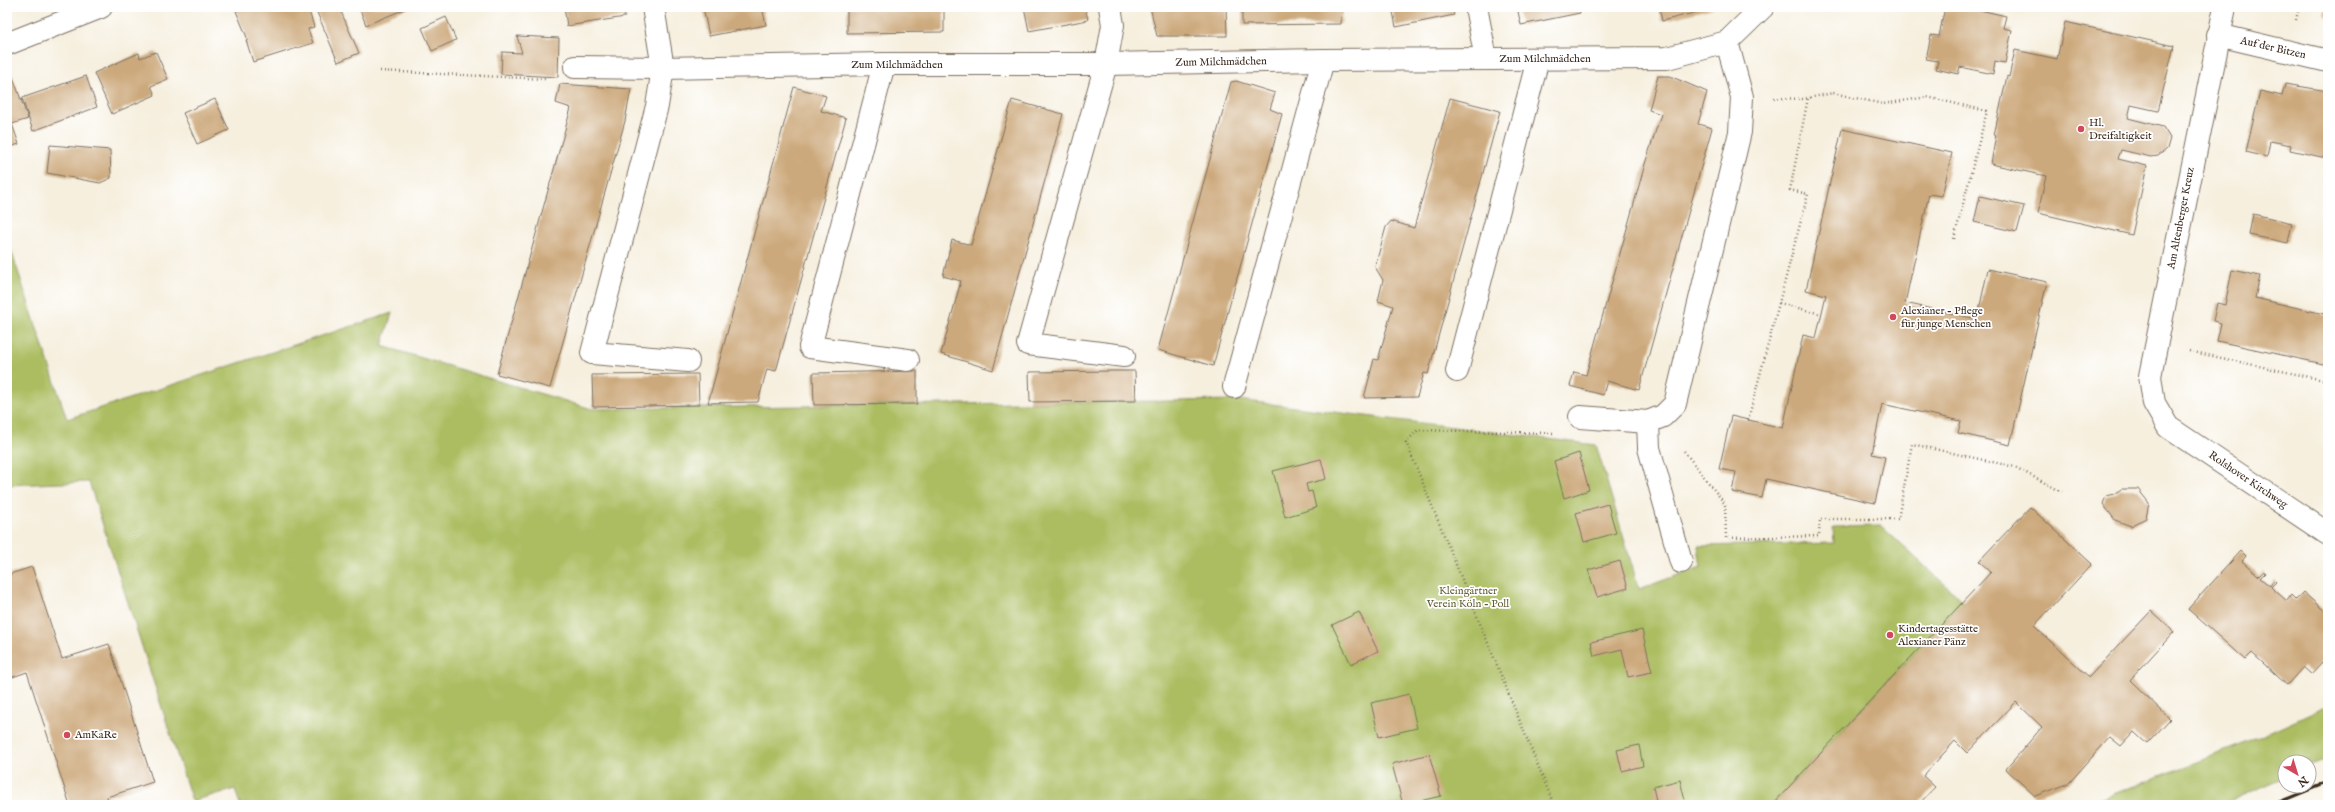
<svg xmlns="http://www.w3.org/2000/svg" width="2335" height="812" font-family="'IM FELL English',serif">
  <rect width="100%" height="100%" fill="#fff"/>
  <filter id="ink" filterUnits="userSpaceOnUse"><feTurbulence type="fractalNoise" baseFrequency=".025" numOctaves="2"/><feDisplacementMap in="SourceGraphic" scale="8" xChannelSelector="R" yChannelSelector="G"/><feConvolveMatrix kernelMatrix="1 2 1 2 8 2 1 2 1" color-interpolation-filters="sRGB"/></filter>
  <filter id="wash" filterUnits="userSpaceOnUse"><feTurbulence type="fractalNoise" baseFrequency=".012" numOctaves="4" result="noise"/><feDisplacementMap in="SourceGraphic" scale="16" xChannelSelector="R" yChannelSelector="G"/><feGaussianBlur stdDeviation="0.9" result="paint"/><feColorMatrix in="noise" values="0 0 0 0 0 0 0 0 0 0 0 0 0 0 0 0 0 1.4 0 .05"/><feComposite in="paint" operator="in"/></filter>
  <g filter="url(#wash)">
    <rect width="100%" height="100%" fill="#f6efde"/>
    <g fill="#abbd60" stroke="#73743f">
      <path d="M 7,238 L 67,419 L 392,313 L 382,346 L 592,409 L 1239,400 L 1596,445 L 1639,589 L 1701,567 L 1698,546 L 1834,543 L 1833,527 L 1881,526 L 1963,601 L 1772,805 L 240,805 L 235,789 L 192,801 L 89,482 L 7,485 Z"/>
      <path d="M 2328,706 L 2328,758 L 2309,767 L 2309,762 L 2285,762 L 2285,777 L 2220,805 L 2085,805 L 2251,741 Z"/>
    </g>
    <g id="blocks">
      <g fill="#cca97b">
        <path d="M 247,7 L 301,7 L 303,13 L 309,11 L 314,27 L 308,29 L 313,43 L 253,62 L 246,40 L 248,40 L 236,11 Z"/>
        <path d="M 323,7 L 339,7 L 359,53 L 338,62 L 316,10 Z"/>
        <path d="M 359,7 L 410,7 L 366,25 Z"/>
        <path d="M 564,7 L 623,7 L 625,17 L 567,26 Z"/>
        <path d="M 703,7 L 762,7 L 766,25 L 709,36 Z"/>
        <path d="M 847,7 L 944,7 L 944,32 L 847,33 Z"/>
        <path d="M 1024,7 L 1085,7 L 1088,20 L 1029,31 Z"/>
        <path d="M 1150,7 L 1226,7 L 1227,36 L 1157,36 Z"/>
        <path d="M 1242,7 L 1342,7 L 1341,24 L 1242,25 Z"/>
        <path d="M 1392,7 L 1452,7 L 1454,15 L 1396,27 Z"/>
        <path d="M 1517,7 L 1579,7 L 1580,13 L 1521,25 Z"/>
        <path d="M 1659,7 L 1713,7 L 1713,8 L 1662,21 Z"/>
        <path d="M 1945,7 L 1967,7 L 2006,16 L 2003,28 L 2012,30 L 2005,63 L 1995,61 L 1993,74 L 1960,67 L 1958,74 L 1936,69 L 1938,61 L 1926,59 L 1931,35 L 1939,36 Z"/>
        <path d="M 2325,7 L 2328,7 L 2328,17 L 2324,16 Z"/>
        <path d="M 446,17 L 456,40 L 432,51 L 422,28 Z"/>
        <path d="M 2065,22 L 2174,46 L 2158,111 L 2131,105 L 2128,118 L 2163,127 L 2170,138 L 2167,149 L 2158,156 L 2151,157 L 2121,150 L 2118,159 L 2147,166 L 2132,235 L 2038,213 L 2046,176 L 1991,164 L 1996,135 L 1994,135 L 2007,76 L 2009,77 L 2015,50 L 2057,59 Z"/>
        <path d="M 517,36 L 559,38 L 558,77 L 501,74 L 502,52 L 522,53 Z"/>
        <path d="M 156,52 L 168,79 L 151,86 L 155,95 L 112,114 L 94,73 L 139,53 L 140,58 Z"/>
        <path d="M 11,72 L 28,119 L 12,124 L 19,144 L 7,148 L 7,74 Z"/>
        <path d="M 86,76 L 97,107 L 33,131 L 22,98 Z"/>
        <path d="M 1658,76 L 1670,76 L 1707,92 L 1698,124 L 1712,128 L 1639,390 L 1607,381 L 1603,395 L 1570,386 L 1574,372 L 1586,375 L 1645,164 L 1661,114 L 1649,110 Z"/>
        <path d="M 1236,81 L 1275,93 L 1270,109 L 1282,114 L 1213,366 L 1158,350 L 1231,82 Z"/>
        <path d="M 560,84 L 631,89 L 625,121 L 550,388 L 497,374 L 571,108 L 556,103 Z"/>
        <path d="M 2285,84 L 2328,91 L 2328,153 L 2326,158 L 2290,150 L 2291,145 L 2270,141 L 2267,157 L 2246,152 L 2260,91 L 2282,96 Z"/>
        <path d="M 794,87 L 826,96 L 821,111 L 846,118 L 776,371 L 767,369 L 758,402 L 708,403 Z"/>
        <path d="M 1450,98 L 1500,111 L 1428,374 L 1424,373 L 1417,397 L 1364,398 L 1374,359 L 1378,360 L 1393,306 L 1378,301 L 1383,280 L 1375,267 L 1381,245 L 1386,227 L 1391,221 L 1414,228 Z"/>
        <path d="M 215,99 L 229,130 L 197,144 L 183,113 Z"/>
        <path d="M 1012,100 L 1063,114 L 993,370 L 941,354 L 961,281 L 943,276 L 952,240 L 971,245 Z"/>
        <path d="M 1842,129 L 1952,153 L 1942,196 L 1929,194 L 1905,303 L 1977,319 L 1988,269 L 2047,282 L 2010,445 L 1958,433 L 1961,421 L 1882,404 L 1872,454 L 1885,457 L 1875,503 L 1766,479 L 1762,498 L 1732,492 L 1736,472 L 1719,469 L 1731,416 L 1783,428 L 1803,335 L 1816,338 L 1826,295 L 1806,290 Z"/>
        <path d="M 50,145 L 110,150 L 111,178 L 100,183 L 47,173 Z"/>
        <path d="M 1980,196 L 2024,206 L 2017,232 L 1974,222 Z"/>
        <path d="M 2253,214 L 2292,223 L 2288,243 L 2249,235 Z"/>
        <path d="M 2232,270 L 2260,276 L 2255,298 L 2328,315 L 2328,365 L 2217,341 L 2221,323 L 2213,321 L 2217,303 L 2225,305 Z"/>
        <path d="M 917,371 L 917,404 L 814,405 L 813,373 Z"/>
        <path d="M 1116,371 L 1135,371 L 1136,401 L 1030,402 L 1029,372 Z"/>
        <path d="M 698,374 L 699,405 L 593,407 L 592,375 Z"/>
        <path d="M 1579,453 L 1589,490 L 1564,498 L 1554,461 Z"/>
        <path d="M 1321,459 L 1326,479 L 1306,484 L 1308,492 L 1312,491 L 1316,508 L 1285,517 L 1273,471 Z"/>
        <path d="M 2121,489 L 2138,489 L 2149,503 L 2146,518 L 2131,526 L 2115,520 L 2103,504 L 2106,496 L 2115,494 Z"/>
        <path d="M 1608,504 L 1616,533 L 1584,542 L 1576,513 Z"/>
        <path d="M 2030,507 L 2092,564 L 2034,626 L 2089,677 L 2151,611 L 2174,632 L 2130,680 L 2170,719 L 2147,744 L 2134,732 L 2121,746 L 2110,737 L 2069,783 L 2035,796 L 2006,769 L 2042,727 L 2016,702 L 1967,753 L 1955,741 L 1923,776 L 1935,787 L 1918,805 L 1772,805 L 1991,572 L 1979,561 Z"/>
        <path d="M 2241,551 L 2246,556 L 2242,561 L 2259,576 L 2264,571 L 2265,573 L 2260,578 L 2270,586 L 2274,580 L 2276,582 L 2271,587 L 2287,601 L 2291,595 L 2296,600 L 2303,592 L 2328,614 L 2328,664 L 2326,666 L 2322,662 L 2311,674 L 2303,667 L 2287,685 L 2252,653 L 2245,660 L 2188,609 Z"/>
        <path d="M 1620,561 L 1628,588 L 1597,597 L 1588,570 Z"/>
        <path d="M 32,567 L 62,659 L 109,644 L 153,782 L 107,797 L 109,805 L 70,805 L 27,672 L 7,679 L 7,575 Z"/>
        <path d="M 1359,612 L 1378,651 L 1351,664 L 1332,625 Z"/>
        <path d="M 1642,630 L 1652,672 L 1628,677 L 1622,649 L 1594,656 L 1591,642 Z"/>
        <path d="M 1409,694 L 1417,728 L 1379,737 L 1371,703 Z"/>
        <path d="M 1639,745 L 1643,766 L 1622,771 L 1617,750 Z"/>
        <path d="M 1429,754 L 1441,796 L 1403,805 L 1392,764 Z"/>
        <path d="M 1680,780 L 1686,805 L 1657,805 L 1653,787 Z"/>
      </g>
    </g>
  </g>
  <g filter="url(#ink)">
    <use href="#blocks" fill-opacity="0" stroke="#7c6f61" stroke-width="1"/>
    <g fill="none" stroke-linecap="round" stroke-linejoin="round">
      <defs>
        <g id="minor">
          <path d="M 653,7 L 663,68 L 657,106 L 592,353 L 688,361"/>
          <path d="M 1110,7 L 1113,25 L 1106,64 L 1028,344 L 1124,356"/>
          <path d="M 1476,7 L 1486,59"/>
          <path d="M 2225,7 L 2150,376 L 2154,403 L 2168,427 L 2328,534"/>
          <path d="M 2218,35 L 2328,61"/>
          <path d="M 7,44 L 101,7"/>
          <path d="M 884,64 L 810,347 L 908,360"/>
          <path d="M 575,67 L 663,68 L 884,64 L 1106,64 L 1323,60 L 1667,58 L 1727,42 L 1763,7"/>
          <path d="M 1457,371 L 1538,59"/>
          <path d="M 1234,387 L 1323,60"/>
          <path d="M 1580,417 L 1648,422 L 1663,416 L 1675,404 L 1740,132 L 1742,97 L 1727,42"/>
          <path d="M 1648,422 L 1649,448 L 1681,562"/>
        </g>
      </defs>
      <use href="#minor" stroke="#7c6f61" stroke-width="24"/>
      <g stroke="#7c6f61" stroke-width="2.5" stroke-dasharray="1 3" stroke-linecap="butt">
        <path d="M 2296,20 L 2299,7"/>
        <path d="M 380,71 L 545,79"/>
        <path d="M 1774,98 L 1803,99 L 1833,93 L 1883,104 L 1927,97 L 1987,111 L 1954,239"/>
        <path d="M 1779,303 L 1821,314"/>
        <path d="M 2189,351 L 2328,381"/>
        <path d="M 1748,420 L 1808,194 L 1790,190 L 1808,98"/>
        <path d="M 1553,433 L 1418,430 L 1406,442 L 1554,805"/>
        <path d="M 1684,451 L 1725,504 L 1726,538 L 1819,536 L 1820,519 L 1898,519 L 1912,444 L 2015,467 L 2062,492"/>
      </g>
      <use href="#minor" stroke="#fff" stroke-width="22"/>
      <path stroke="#3b2a1e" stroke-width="3" d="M 2272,805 L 2328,782"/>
    </g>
  </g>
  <g fill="#d1495b" stroke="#fff" stroke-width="1.5">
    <circle cx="2081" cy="129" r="4"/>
    <circle cx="1893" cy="317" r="4"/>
    <circle cx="1890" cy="635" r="4"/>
    <circle cx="67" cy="735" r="4"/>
  </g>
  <g text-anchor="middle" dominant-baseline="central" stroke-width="3.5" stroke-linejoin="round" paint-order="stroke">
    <g font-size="11" fill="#3b2a1e" stroke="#fff">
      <text transform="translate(2273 48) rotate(13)">Auf der Bitzen</text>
      <text x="1545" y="59">Zum Milchmädchen</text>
      <text transform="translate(1221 62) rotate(-1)">Zum Milchmädchen</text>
      <text x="897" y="65">Zum Milchmädchen</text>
      <text transform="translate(2181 218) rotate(-79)">Am Altenberger Kreuz</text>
      <text transform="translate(2248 480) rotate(34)">Rolshover Kirchweg</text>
    </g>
    <g font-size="11" fill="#3b2a1e" stroke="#fff" text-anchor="start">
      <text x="2089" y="123">Hl.<tspan x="2089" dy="13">Dreifaltigkeit</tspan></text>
      <text x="1901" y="311">Alexianer - Pflege<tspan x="1901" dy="13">für junge Menschen</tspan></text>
      <text x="1898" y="629">Kindertagesstätte<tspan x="1898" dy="13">Alexianer Pänz</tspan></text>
      <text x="75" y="735">AmKaRe</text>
    </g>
    <g font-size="11" fill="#625d35" stroke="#fff">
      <text x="1468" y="591">Kleingärtner<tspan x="1468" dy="13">Verein Köln - Poll</tspan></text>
    </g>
  </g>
  <rect width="2335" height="812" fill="none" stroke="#fff" stroke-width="24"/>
  <g transform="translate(2297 774) rotate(142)"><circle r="19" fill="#ffffff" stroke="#b1aaa5"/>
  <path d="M0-3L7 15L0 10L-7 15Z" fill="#d1495b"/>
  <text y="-6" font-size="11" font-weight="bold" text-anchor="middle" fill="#3b2a1e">N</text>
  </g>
</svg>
